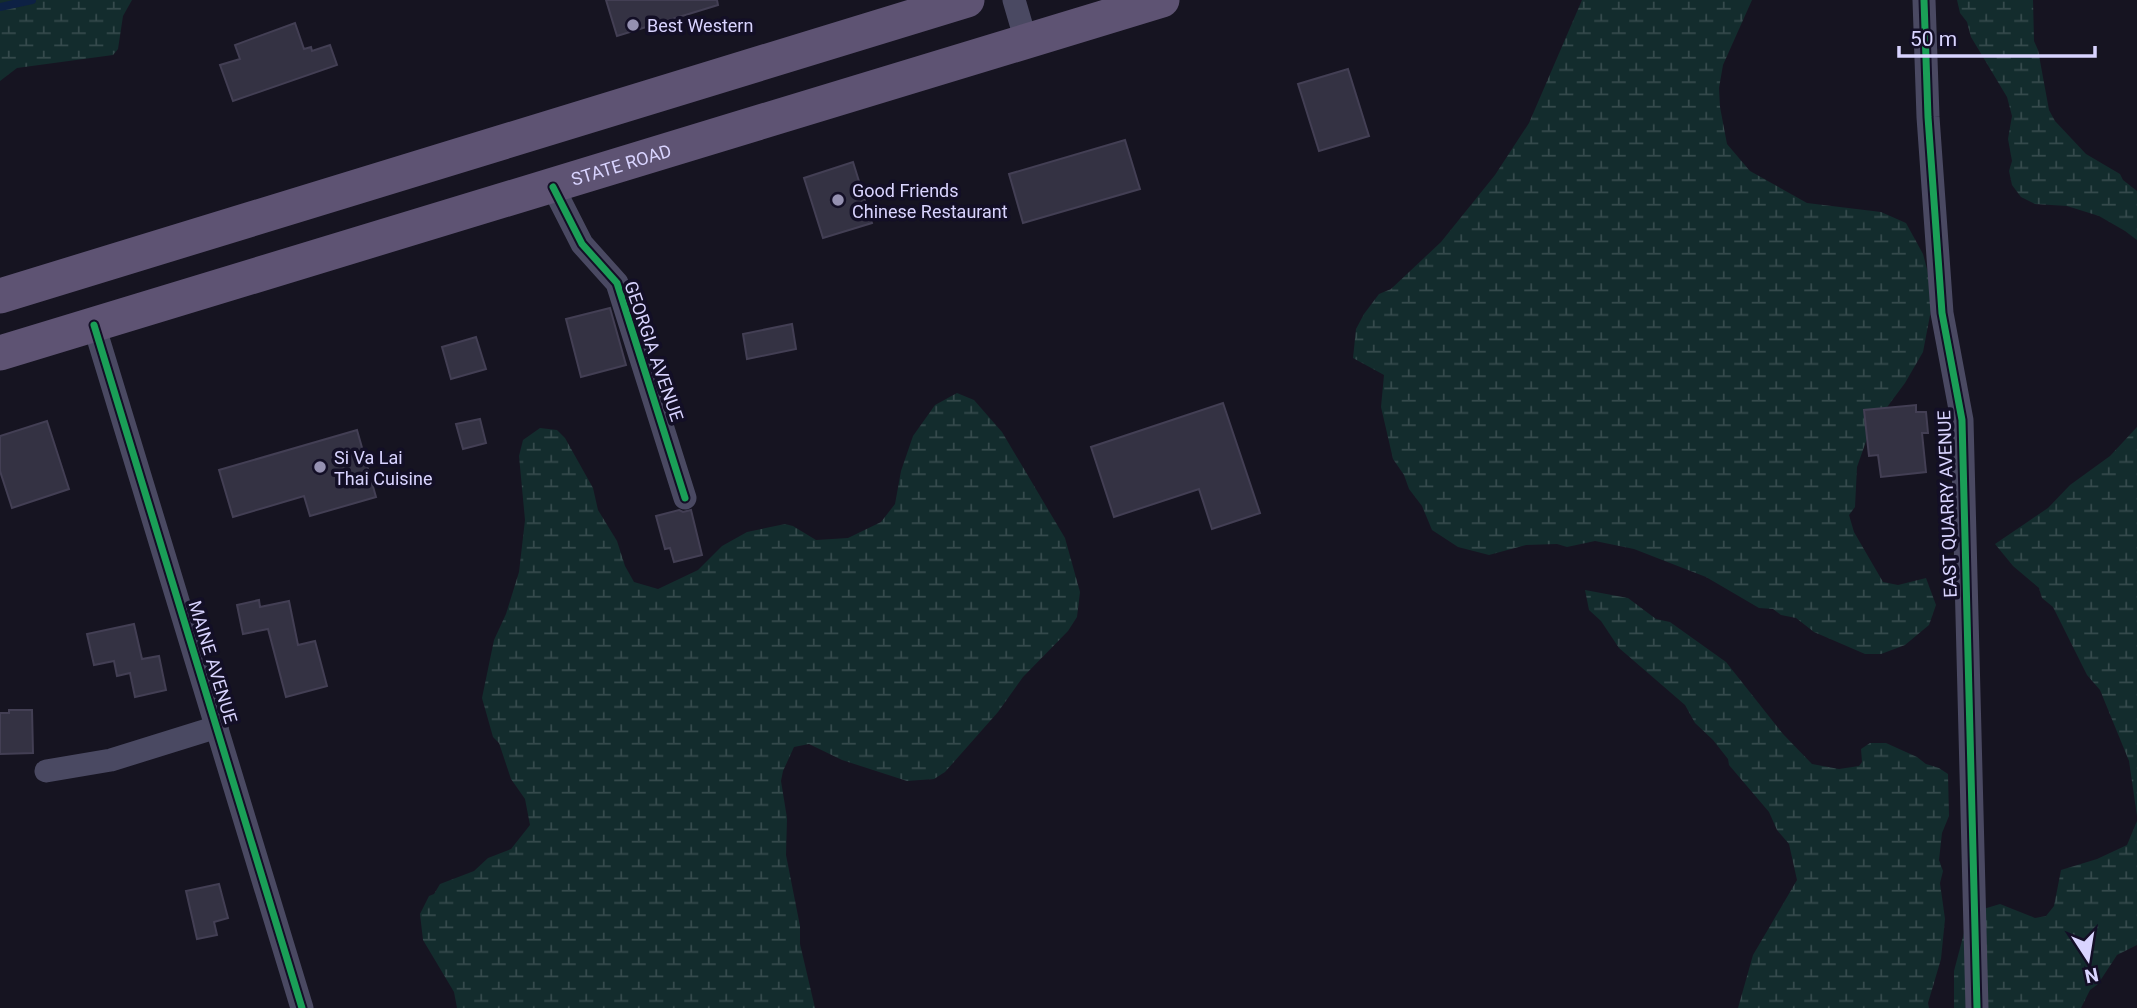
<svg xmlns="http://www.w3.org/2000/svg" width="2137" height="1008" font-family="Roboto,sans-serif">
  <defs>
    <pattern id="wetland-marsh" width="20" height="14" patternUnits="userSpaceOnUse" patternTransform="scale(1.75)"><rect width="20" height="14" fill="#132c2d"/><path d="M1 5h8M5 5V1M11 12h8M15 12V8" fill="none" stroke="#354a4c"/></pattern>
  </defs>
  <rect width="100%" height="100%" fill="#161421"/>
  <g fill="url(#wetland-marsh)">
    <path d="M 0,0 L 132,0 L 123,16 L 118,49 L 113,55 L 17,68 L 0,81 Z"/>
    <path d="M 1582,0 L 1752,0 L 1723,65 L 1719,88 L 1720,107 L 1727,144 L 1750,171 L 1807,203 L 1881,212 L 1906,223 L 1923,254 L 1931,284 L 1931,310 L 1923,352 L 1905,383 L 1870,430 L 1857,467 L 1855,507 L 1849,515 L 1854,532 L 1883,582 L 1898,585 L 1926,578 L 1936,605 L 1929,625 L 1905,645 L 1881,654 L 1865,654 L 1814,632 L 1796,618 L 1781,615 L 1773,609 L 1759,608 L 1706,577 L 1634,549 L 1595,541 L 1567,547 L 1557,544 L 1526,545 L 1489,555 L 1458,547 L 1432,530 L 1422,506 L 1409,489 L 1404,475 L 1393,459 L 1381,407 L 1384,375 L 1353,358 L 1356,329 L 1364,314 L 1379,294 L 1391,289 L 1441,242 L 1495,175 L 1529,123 Z"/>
    <path d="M 1957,0 L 2033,0 L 2034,41 L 2038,50 L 2049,110 L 2055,121 L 2086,154 L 2120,174 L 2123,180 L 2137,191 L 2137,240 L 2125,231 L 2099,216 L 2067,206 L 2035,204 L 2021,197 L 2012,185 L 2009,171 L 2012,161 L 2008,139 L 2012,116 L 2007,97 L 1971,37 L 1967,22 L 1960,13 Z"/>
    <path d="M 957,393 L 974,400 L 1002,432 L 1065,538 L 1080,592 L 1077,617 L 1068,631 L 1023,677 L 998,712 L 945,772 L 934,779 L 907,781 L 842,760 L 809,744 L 794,747 L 783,771 L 781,781 L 787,818 L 786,855 L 800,926 L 800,944 L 815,1008 L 457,1008 L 454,992 L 423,940 L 420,914 L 429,896 L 434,894 L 440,884 L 474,871 L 488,858 L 511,849 L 530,825 L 525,799 L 511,779 L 499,743 L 493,737 L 482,698 L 494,640 L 506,614 L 519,572 L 525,520 L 519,456 L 523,440 L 540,428 L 557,430 L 565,438 L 593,488 L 598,510 L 617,541 L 625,566 L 634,582 L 658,589 L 698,570 L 722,546 L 747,532 L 785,524 L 793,526 L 816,540 L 848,538 L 881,522 L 895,504 L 901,471 L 913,436 L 935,405 Z"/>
    <path d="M 2137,427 L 2137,816 L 2129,761 L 2100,690 L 2087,675 L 2053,607 L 2042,598 L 2039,588 L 2013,566 L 1995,544 L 2048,508 L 2070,485 L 2110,456 Z"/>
    <path d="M 1585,590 L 1628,598 L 1656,619 L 1670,622 L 1726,662 L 1783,734 L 1812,764 L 1839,769 L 1859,766 L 1862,762 L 1861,749 L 1870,743 L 1886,743 L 1917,757 L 1926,764 L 1939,768 L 1948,774 L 1949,816 L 1942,833 L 1939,860 L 1943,871 L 1940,883 L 1945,919 L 1941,959 L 1928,1003 L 1929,1008 L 1738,1008 L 1753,955 L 1797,880 L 1789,844 L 1777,830 L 1769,812 L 1729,765 L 1728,759 L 1713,740 L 1695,723 L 1685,705 L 1619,648 L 1601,621 L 1589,610 Z"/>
    <path d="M 2137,821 L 2137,945 L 2117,955 L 2098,984 L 2090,990 L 2081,1008 L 1954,1008 L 1954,971 L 1964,933 L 1980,910 L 2000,904 L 2035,918 L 2046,916 L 2054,906 L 2061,870 L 2097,859 L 2127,845 Z"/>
  </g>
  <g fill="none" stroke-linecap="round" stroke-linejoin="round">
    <path stroke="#0d2144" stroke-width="8" d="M 0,7 L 32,0"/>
  </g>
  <g fill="#343243" stroke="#433f54" stroke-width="2">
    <path d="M 606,0 L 717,0 L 718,5 L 617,36 Z"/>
    <path d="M 295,23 L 304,49 L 311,47 L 312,51 L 330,45 L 337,65 L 233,101 L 220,65 L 240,59 L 235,45 Z"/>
    <path d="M 1348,69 L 1369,136 L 1319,151 L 1298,84 Z"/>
    <path d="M 1125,140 L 1140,189 L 1023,223 L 1009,174 Z"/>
    <path d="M 853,162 L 872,223 L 823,238 L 804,178 Z"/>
    <path d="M 610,308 L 626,365 L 581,377 L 566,319 Z"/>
    <path d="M 792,324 L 796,349 L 747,359 L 743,334 Z"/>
    <path d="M 476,337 L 486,369 L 451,379 L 442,347 Z"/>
    <path d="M 1223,403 L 1260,513 L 1212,529 L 1199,489 L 1114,517 L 1091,447 Z"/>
    <path d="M 1916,405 L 1916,412 L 1926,412 L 1928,433 L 1922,433 L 1926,472 L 1881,477 L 1878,455 L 1869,456 L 1864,410 Z"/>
    <path d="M 480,419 L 486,443 L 463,449 L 456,424 Z"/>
    <path d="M 47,421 L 69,489 L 12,508 L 0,471 L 0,436 Z"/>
    <path d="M 357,430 L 376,497 L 310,516 L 304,496 L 233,517 L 219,470 Z"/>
    <path d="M 679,510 L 683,512 L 691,510 L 702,555 L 674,562 L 670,548 L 665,549 L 656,516 Z"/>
    <path d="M 259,600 L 260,607 L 289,601 L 298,645 L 315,641 L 327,686 L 286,697 L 268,629 L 243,634 L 237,605 Z"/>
    <path d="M 134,624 L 142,659 L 159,656 L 166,690 L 135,697 L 130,673 L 117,676 L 114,661 L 94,665 L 87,634 Z"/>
    <path d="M 9,710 L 32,710 L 33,753 L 0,754 L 0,713 L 9,713 Z"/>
    <path d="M 219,884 L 228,918 L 214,922 L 217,935 L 197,939 L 186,891 Z"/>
  </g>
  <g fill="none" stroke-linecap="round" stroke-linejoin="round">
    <g stroke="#4a4962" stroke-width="23">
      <path d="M 1014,0 L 1026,41"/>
      <path d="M 1924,0 L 1928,117 L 1942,313 L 1962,420 L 1977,1008"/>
      <path d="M 553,187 L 582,244 L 617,283 L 685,498"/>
      <path d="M 94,325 L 302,1008"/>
      <path d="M 46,771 L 111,760 L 217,727"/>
    </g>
    <g stroke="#5e5373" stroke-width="35">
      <path d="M 0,296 L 967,0"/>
      <path id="s1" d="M 0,353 L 1162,0"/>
    </g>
    <defs>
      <g id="cycleway">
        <path d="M 1924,0 L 1928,117 L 1942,313 L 1962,420 L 1977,1008"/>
        <path d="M 553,187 L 582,244 L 617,283 L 685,498"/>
        <path d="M 94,325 L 302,1008"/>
      </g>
    </defs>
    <use href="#cycleway" stroke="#130f26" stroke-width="11"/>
    <use href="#cycleway" stroke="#1a9f57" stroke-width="7"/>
  </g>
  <g fill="#9591b1" stroke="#130f26" stroke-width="2.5">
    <circle cx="633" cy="25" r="7"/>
    <circle cx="838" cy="200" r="7"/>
    <circle cx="320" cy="467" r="7"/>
  </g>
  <g text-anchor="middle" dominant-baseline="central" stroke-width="7" stroke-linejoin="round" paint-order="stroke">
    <g font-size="18" fill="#d9d4ff" stroke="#130f26" text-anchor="start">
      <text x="647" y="25">Best Western</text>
      <text x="852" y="190">Good Friends<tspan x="852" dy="21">Chinese Restaurant</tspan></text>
      <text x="334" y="457">Si Va Lai<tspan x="334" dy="21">Thai Cuisine</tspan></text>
    </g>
    <g font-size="18" fill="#d9d4ff" stroke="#130f26">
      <text stroke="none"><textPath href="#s1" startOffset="649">STATE ROAD</textPath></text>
      <text transform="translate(654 351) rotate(71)">GEORGIA AVENUE</text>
      <text transform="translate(1947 504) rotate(-92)">EAST QUARRY AVENUE</text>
      <text transform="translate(213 662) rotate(73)">MAINE AVENUE</text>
    </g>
  </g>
  <g transform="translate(2088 959) rotate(168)" stroke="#130f26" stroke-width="5" paint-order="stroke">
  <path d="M0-5L12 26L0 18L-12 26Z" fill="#d9d4ff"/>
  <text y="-10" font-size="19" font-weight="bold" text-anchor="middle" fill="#d9d4ff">N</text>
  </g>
  <path d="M1899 46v10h196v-10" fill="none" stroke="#d9d4ff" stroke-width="3.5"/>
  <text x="1910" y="46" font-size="21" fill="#d9d4ff" stroke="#130f26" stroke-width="5" paint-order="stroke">50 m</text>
</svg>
